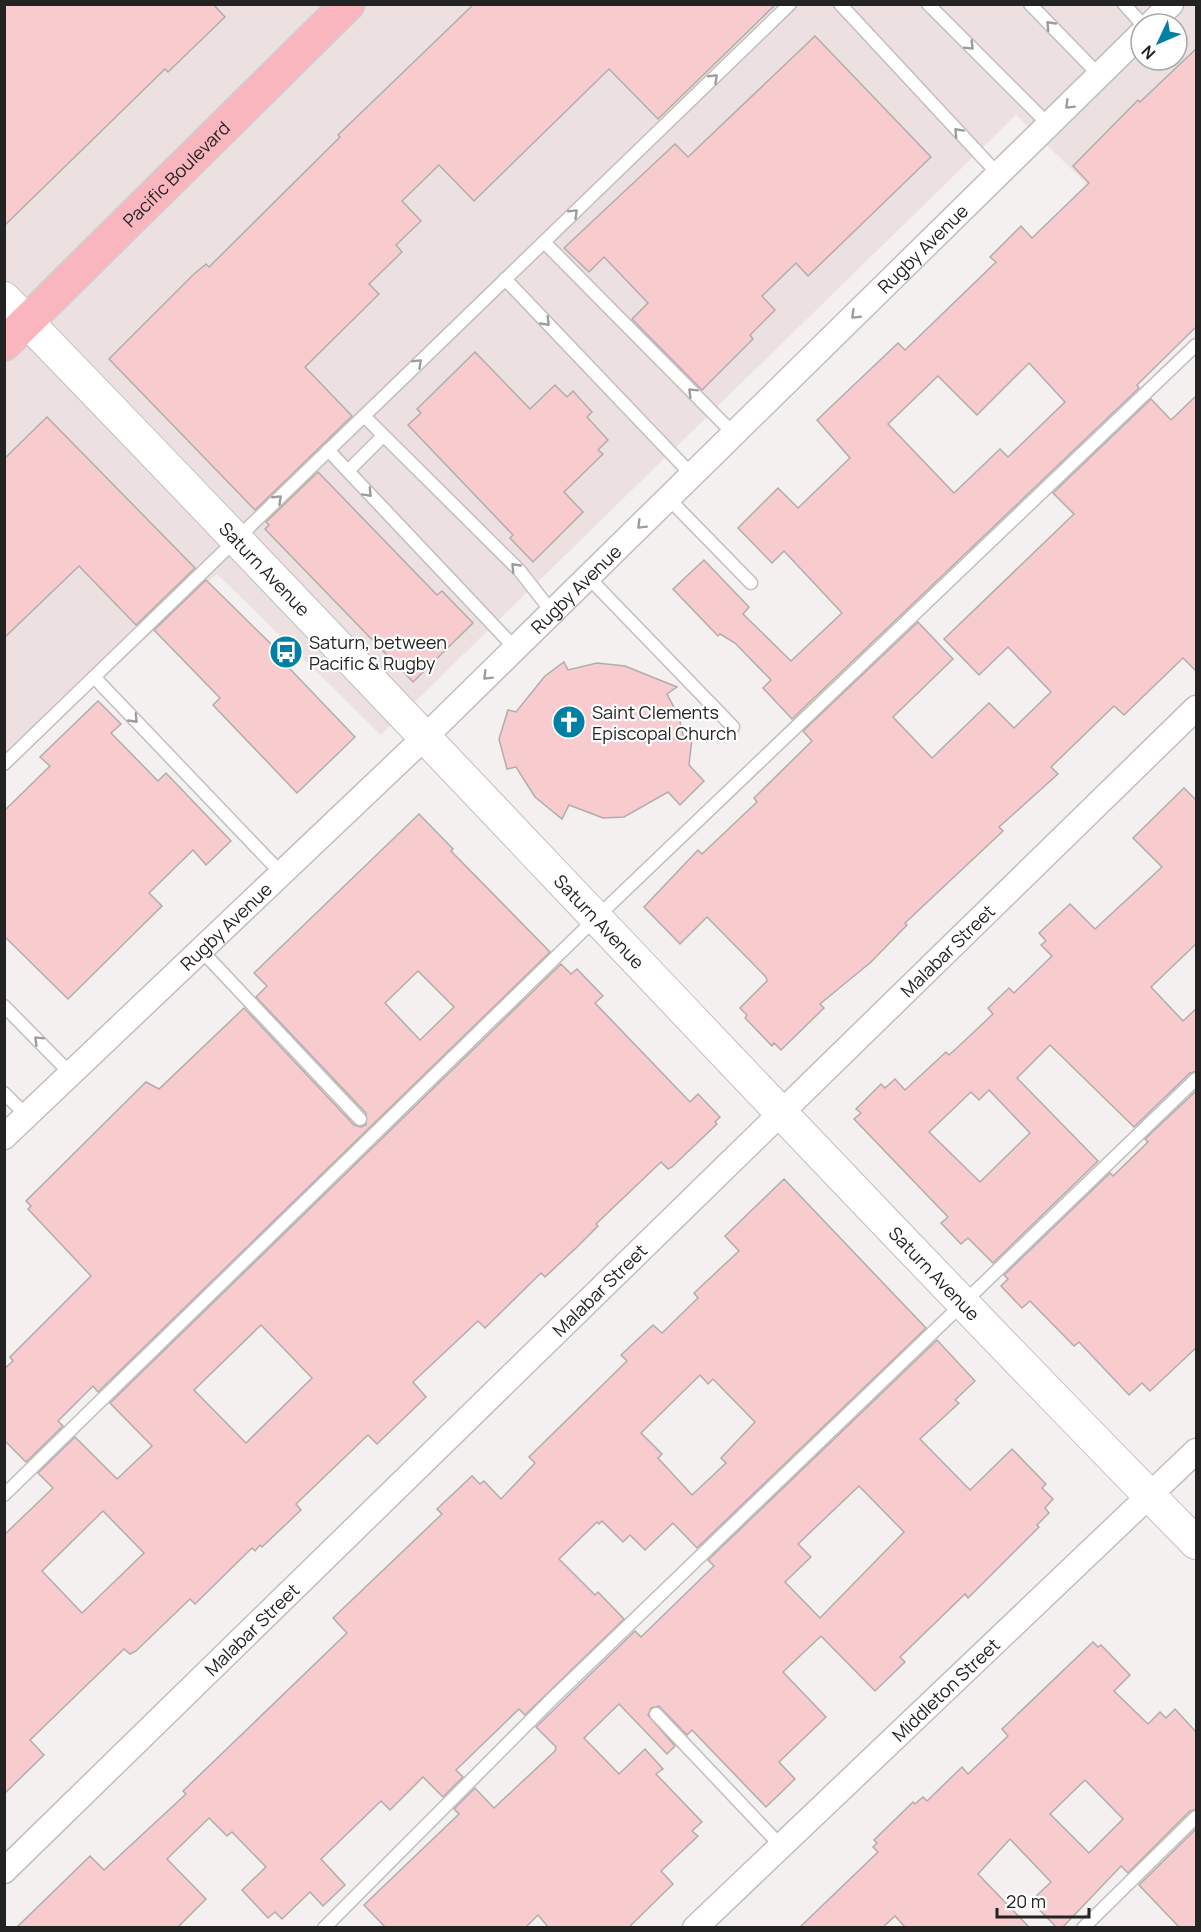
<svg xmlns="http://www.w3.org/2000/svg" width="1201" height="1932" font-family="Manrope,sans-serif">
  <rect width="100%" height="100%" fill="#f4f0f0"/>
  <path fill="#ede0e1" fill-rule="evenodd" d="M 5,5 L 1196,5 L 1196,270 L 1185,280 L 1016,115 L 381,735 L 217,574 L 5,767 ZM 1141,24 L 1177,24 L 1177,60 L 1141,60 Z"/>
  <g fill="#f8cbce" stroke="#b1adad" stroke-width="1.5" fill-rule="evenodd">
    <path d="M 4,4 L 213,4 L 225,17 L 168,72 L 165,69 L 4,226 Z"/>
    <path d="M 474,4 L 776,4 L 658,119 L 609,69 L 474,201 L 439,165 L 402,201 L 421,221 L 396,245 L 402,252 L 369,284 L 379,294 L 305,367 L 352,416 L 255,510 L 109,359 L 193,275 L 206,264 L 209,267 L 340,137 L 338,135 Z"/>
    <path d="M 815,36 L 931,157 L 808,276 L 796,263 L 762,296 L 775,310 L 750,335 L 753,339 L 702,390 L 632,319 L 648,303 L 604,257 L 589,272 L 564,248 L 675,144 L 688,157 Z"/>
    <path d="M 1197,48 L 1197,326 L 1137,385 L 1139,388 L 792,719 L 763,688 L 771,680 L 735,643 L 720,634 L 718,636 L 673,589 L 704,560 L 749,607 L 743,614 L 791,661 L 842,613 L 784,551 L 772,563 L 738,528 L 778,488 L 798,508 L 850,458 L 817,420 L 898,343 L 905,350 L 996,262 L 990,257 L 1021,226 L 1032,238 L 1089,183 L 1073,166 L 1138,100 L 1140,102 ZM 1029,363 L 1065,402 L 1008,457 L 1000,449 L 954,493 L 888,424 L 938,376 L 977,415 Z"/>
    <path d="M 475,352 L 530,409 L 555,385 L 567,397 L 573,391 L 592,412 L 587,417 L 608,440 L 598,450 L 603,454 L 564,492 L 583,512 L 533,562 L 510,538 L 513,535 L 408,425 L 421,413 L 417,409 Z"/>
    <path d="M 1197,395 L 1197,672 L 1183,658 L 1124,715 L 1114,706 L 1051,767 L 1058,774 L 999,827 L 1003,831 L 905,923 L 907,925 L 871,962 L 820,1004 L 824,1008 L 781,1050 L 774,1043 L 772,1046 L 745,1018 L 747,1015 L 740,1008 L 767,981 L 766,977 L 707,917 L 680,944 L 644,907 L 698,850 L 702,854 L 757,802 L 754,798 L 812,741 L 803,731 L 918,622 L 953,659 L 893,717 L 932,758 L 989,703 L 1014,728 L 1051,692 L 1008,647 L 979,675 L 944,639 L 1074,514 L 1053,493 L 1151,399 L 1171,420 Z"/>
    <path d="M 47,417 L 195,568 L 136,625 L 79,566 L 4,638 L 4,459 Z"/>
    <path d="M 318,472 L 437,595 L 442,591 L 473,623 L 413,682 L 265,529 L 269,525 L 266,522 Z"/>
    <path d="M 206,580 L 274,647 L 271,649 L 355,737 L 297,793 L 213,705 L 220,698 L 154,630 Z"/>
    <path d="M 564,662 L 568,670 L 597,663 L 625,666 L 677,687 L 667,694 L 679,717 L 684,739 L 692,739 L 689,765 L 704,781 L 680,805 L 668,792 L 624,817 L 603,818 L 569,805 L 562,819 L 535,797 L 516,767 L 507,769 L 499,739 L 508,710 L 516,712 L 545,676 Z"/>
    <path d="M 98,701 L 121,724 L 111,733 L 158,781 L 166,773 L 231,841 L 206,865 L 193,850 L 149,893 L 162,906 L 68,999 L 4,936 L 4,811 L 50,766 L 40,757 Z"/>
    <path d="M 1184,788 L 1197,801 L 1197,943 L 1151,987 L 1183,1021 L 1197,1008 L 1197,1071 L 1190,1073 L 1134,1127 L 1050,1045 L 1017,1078 L 1098,1161 L 993,1263 L 968,1238 L 961,1244 L 941,1223 L 948,1217 L 854,1119 L 861,1113 L 856,1109 L 881,1084 L 885,1088 L 895,1079 L 905,1090 L 946,1052 L 949,1055 L 959,1046 L 993,1014 L 988,1008 L 1009,988 L 1014,993 L 1052,956 L 1041,945 L 1046,941 L 1039,933 L 1070,904 L 1095,929 L 1162,867 L 1133,838 ZM 989,1090 L 1030,1133 L 980,1182 L 929,1132 L 971,1092 L 979,1100 Z"/>
    <path d="M 419,814 L 453,849 L 451,851 L 550,952 L 98,1392 L 93,1386 L 58,1421 L 63,1426 L 26,1462 L 4,1440 L 4,1369 L 13,1361 L 10,1357 L 91,1276 L 28,1209 L 31,1206 L 26,1201 L 146,1082 L 159,1089 L 244,1008 L 354,1125 L 361,1127 L 366,1125 L 366,1113 L 256,997 L 267,986 L 254,973 ZM 418,971 L 454,1007 L 420,1040 L 385,1003 Z"/>
    <path d="M 561,964 L 571,974 L 577,969 L 603,996 L 595,1003 L 690,1102 L 698,1094 L 720,1117 L 715,1122 L 717,1124 L 672,1167 L 668,1169 L 661,1162 L 596,1224 L 598,1226 L 576,1248 L 545,1277 L 541,1273 L 485,1328 L 478,1321 L 413,1382 L 426,1397 L 377,1444 L 368,1435 L 296,1504 L 301,1510 L 262,1547 L 260,1545 L 255,1551 L 252,1548 L 195,1604 L 190,1599 L 136,1651 L 130,1654 L 124,1649 L 30,1740 L 44,1755 L 4,1794 L 4,1535 L 53,1488 L 38,1473 L 75,1437 L 117,1479 L 152,1446 L 110,1403 ZM 261,1325 L 312,1378 L 246,1443 L 194,1390 ZM 103,1511 L 144,1553 L 82,1613 L 42,1571 Z"/>
    <path d="M 1197,1090 L 1197,1347 L 1150,1391 L 1142,1383 L 1129,1395 L 1079,1342 L 1074,1346 L 1030,1301 L 1022,1308 L 1001,1286 L 1008,1279 L 1004,1275 L 1110,1173 L 1113,1176 L 1148,1142 L 1145,1139 Z"/>
    <path d="M 784,1179 L 926,1328 L 697,1548 L 673,1523 L 645,1550 L 630,1535 L 623,1542 L 602,1521 L 599,1524 L 597,1522 L 559,1559 L 595,1595 L 598,1592 L 624,1619 L 525,1715 L 519,1709 L 456,1770 L 463,1777 L 443,1797 L 423,1777 L 390,1810 L 381,1801 L 321,1859 L 345,1885 L 323,1906 L 310,1892 L 282,1919 L 275,1912 L 268,1918 L 242,1890 L 266,1867 L 232,1832 L 227,1836 L 209,1818 L 167,1859 L 206,1899 L 177,1928 L 16,1928 L 90,1856 L 104,1870 L 186,1794 L 183,1791 L 347,1633 L 333,1618 L 442,1514 L 437,1509 L 472,1476 L 480,1484 L 484,1481 L 501,1499 L 535,1463 L 529,1457 L 627,1361 L 621,1355 L 653,1325 L 662,1333 L 698,1298 L 694,1293 L 739,1251 L 725,1236 ZM 700,1375 L 708,1384 L 713,1379 L 755,1422 L 721,1458 L 726,1463 L 692,1495 L 658,1458 L 662,1454 L 641,1433 Z"/>
    <path d="M 937,1340 L 975,1381 L 955,1400 L 959,1403 L 920,1439 L 970,1490 L 1012,1449 L 1046,1484 L 1042,1488 L 1053,1499 L 1045,1508 L 1049,1513 L 1037,1525 L 1039,1527 L 968,1598 L 965,1594 L 900,1657 L 905,1662 L 875,1691 L 821,1636 L 783,1672 L 826,1717 L 779,1762 L 795,1779 L 766,1807 L 692,1730 L 687,1735 L 659,1706 L 651,1708 L 648,1715 L 675,1746 L 667,1754 L 619,1704 L 584,1738 L 619,1774 L 645,1749 L 663,1769 L 656,1774 L 702,1822 L 692,1831 L 698,1836 L 661,1871 L 673,1884 L 628,1928 L 549,1928 L 538,1915 L 525,1928 L 386,1928 L 364,1905 L 459,1814 L 454,1809 L 475,1788 L 494,1808 L 555,1751 L 556,1747 L 536,1727 L 635,1631 L 641,1637 L 714,1566 L 708,1560 ZM 859,1486 L 904,1532 L 820,1618 L 785,1582 L 811,1557 L 798,1544 Z"/>
    <path d="M 1093,1642 L 1098,1647 L 1101,1645 L 1130,1675 L 1114,1691 L 1148,1724 L 1160,1712 L 1166,1718 L 1175,1709 L 1197,1733 L 1197,1809 L 1190,1811 L 1128,1873 L 1121,1866 L 1062,1928 L 1057,1928 L 1031,1901 L 1051,1882 L 1010,1839 L 978,1874 L 1030,1928 L 906,1928 L 895,1916 L 882,1928 L 799,1928 L 878,1852 L 873,1847 L 877,1843 L 874,1840 L 913,1802 L 915,1804 L 923,1797 L 927,1801 L 962,1767 L 968,1774 L 1008,1736 L 1002,1729 ZM 1085,1780 L 1123,1819 L 1089,1853 L 1050,1814 Z"/>
    <path d="M 1197,1828 L 1197,1928 L 1180,1928 L 1139,1885 Z"/>
  </g>
  <g fill="none" stroke-linecap="round" stroke-linejoin="round">
    <defs>
      <g id="service">
        <path d="M 840,4 L 998,174"/>
        <path d="M 928,4 L 1049,125"/>
        <path d="M 1030,4 L 1099,75"/>
        <path d="M 1124,4 L 1142,24"/>
        <path d="M 544,242 L 734,434"/>
        <path d="M 505,279 L 692,475"/>
        <path d="M 364,416 L 520,571 L 552,612"/>
        <path d="M 328,450 L 515,648"/>
        <path d="M 348,471 L 383,436"/>
        <path d="M 668,498 L 751,583"/>
        <path d="M 588,577 L 733,727"/>
        <path d="M 94,677 L 281,873"/>
        <path d="M 4,764 L 790,4"/>
        <path d="M 201,950 L 360,1119"/>
        <path d="M 4,1006 L 71,1074"/>
        <path d="M 4,1093 L 27,1116"/>
        <path d="M 4,1495 L 596,918 L 1196,345"/>
        <path d="M 656,1714 L 780,1845"/>
        <path d="M 324,1928 L 552,1699 L 1196,1079"/>
        <path d="M 1083,1928 L 1196,1817"/>
      </g>
      <g id="minor">
        <path d="M 1151,24 L 1171,4"/>
        <path id="s1" d="M 4,1137 L 425,737 L 1141,34"/>
        <path id="s2" d="M 4,1871 L 1196,708"/>
        <path id="s3" d="M 695,1928 L 1196,1451"/>
      </g>
      <g id="tertiary">
        <path id="s4" d="M 4,298 C 405,710 794,1134 1196,1543"/>
      </g>
      <g id="primary">
        <path id="s5" d="M 4,344 L 348,4"/>
      </g>
    </defs>
    <use href="#service" stroke="#c2bebe" stroke-width="15"/>
    <use href="#minor" stroke="#c2bebe" stroke-width="27"/>
    <use href="#tertiary" stroke="#c2bebe" stroke-width="34"/>
    <use href="#primary" stroke="#cfcfcf" stroke-width="36"/>
    <use href="#service" stroke="#fff" stroke-width="12"/>
    <use href="#minor" stroke="#fff" stroke-width="24"/>
    <use href="#tertiary" stroke="#fff" stroke-width="32"/>
    <use href="#primary" stroke="#f9b6bf" stroke-width="33"/>
  </g>
  <defs><path id="oneway-chevron" d="M-2-3.5L2.5 0L-2 3.5" fill="none" stroke-width="1.6" stroke-linecap="round" stroke-linejoin="round" transform="scale(1.5)"/></defs>
  <g stroke="#9c9c9c">
    <use href="#oneway-chevron" transform="translate(1050 25) rotate(-134)"/>
    <use href="#oneway-chevron" transform="translate(970 46) rotate(45)"/>
    <use href="#oneway-chevron" transform="translate(714 78) rotate(-44)"/>
    <use href="#oneway-chevron" transform="translate(1069 105) rotate(135)"/>
    <use href="#oneway-chevron" transform="translate(958 132) rotate(-133)"/>
    <use href="#oneway-chevron" transform="translate(574 213) rotate(-44)"/>
    <use href="#oneway-chevron" transform="translate(855 315) rotate(136)"/>
    <use href="#oneway-chevron" transform="translate(546 322) rotate(46)"/>
    <use href="#oneway-chevron" transform="translate(418 363) rotate(-44)"/>
    <use href="#oneway-chevron" transform="translate(692 392) rotate(-135)"/>
    <use href="#oneway-chevron" transform="translate(368 493) rotate(47)"/>
    <use href="#oneway-chevron" transform="translate(278 499) rotate(-44)"/>
    <use href="#oneway-chevron" transform="translate(641 525) rotate(135)"/>
    <use href="#oneway-chevron" transform="translate(515 567) rotate(-134)"/>
    <use href="#oneway-chevron" transform="translate(487 676) rotate(135)"/>
    <use href="#oneway-chevron" transform="translate(134 719) rotate(46)"/>
    <use href="#oneway-chevron" transform="translate(38 1040) rotate(-135)"/>
  </g>
  <defs>
    <symbol id="bus-disc" viewBox="-11 -11 22 22"><circle r="9.5" fill="#0180a5" stroke="#fff"/><path d="M-5-6H5V4H4V6H2V4H-2V6H-4V4H-5ZM-3.5-4V0h7V-4ZM-3.5 1.2v1.5H-2V1.2ZM2 1.2v1.5H3.5V1.2Z" fill="#fff"/></symbol>
    <symbol id="church-disc" viewBox="-11 -11 22 22"><circle r="9.5" fill="#0180a5" stroke="#fff"/><path d="M-1.2-6h2.4v3.5h3.3v2.4h-3.3V6h-2.4V-.1h-3.3v-2.4h3.3Z" fill="#fff"/></symbol>
  </defs>
  <g fill-rule="evenodd">
    <use href="#bus-disc" x="267" y="633" width="38" height="38"/>
    <use href="#church-disc" x="550" y="703" width="38" height="38"/>
  </g>
  <g text-anchor="middle" dominant-baseline="central" stroke-width="4.5" stroke-linejoin="round" paint-order="stroke">
    <g font-size="18" fill="#242323" stroke="#fff">
      <text stroke="none"><textPath href="#s5" startOffset="242">Pacific Boulevard</textPath></text>
      <text stroke="none"><textPath href="#s1" startOffset="1278">Rugby Avenue</textPath></text>
      <text stroke="none"><textPath href="#s4" startOffset="376">Saturn Avenue</textPath></text>
      <text stroke="none"><textPath href="#s1" startOffset="792">Rugby Avenue</textPath></text>
      <text stroke="none"><textPath href="#s4" startOffset="862">Saturn Avenue</textPath></text>
      <text stroke="none"><textPath href="#s1" startOffset="306">Rugby Avenue</textPath></text>
      <text stroke="none"><textPath href="#s2" startOffset="1318">Malabar Street</textPath></text>
      <text stroke="none"><textPath href="#s4" startOffset="1348">Saturn Avenue</textPath></text>
      <text stroke="none"><textPath href="#s2" startOffset="832">Malabar Street</textPath></text>
      <text stroke="none"><textPath href="#s2" startOffset="346">Malabar Street</textPath></text>
      <text stroke="none"><textPath href="#s3" startOffset="346">Middleton Street</textPath></text>
    </g>
    <g font-size="18" fill="#242323" stroke="#fff" text-anchor="start">
      <text x="309" y="642">Saturn, between<tspan x="309" dy="21">Pacific &amp; Rugby</tspan></text>
      <text x="592" y="712">Saint Clements<tspan x="592" dy="21">Episcopal Church</tspan></text>
    </g>
  </g>
  <rect width="1201" height="1932" fill="none" stroke="#242323" stroke-width="12"/>
  <g transform="translate(1159 42) rotate(226)"><circle r="28" fill="#ffffff" stroke="#a7a7a7" stroke-width="1.5"/>
  <path d="M0-4.5L10 22L0 15L-10 22Z" fill="#0180a5"/>
  <text y="-9" font-size="16" font-weight="bold" text-anchor="middle" fill="#242323">N</text>
  </g>
  <path d="M997 1908v9h92v-9" fill="none" stroke="#242323" stroke-width="3"/>
  <text x="1006" y="1908" font-size="18" fill="#242323" stroke="#ffffff" stroke-width="4.5" paint-order="stroke">20 m</text>
</svg>
